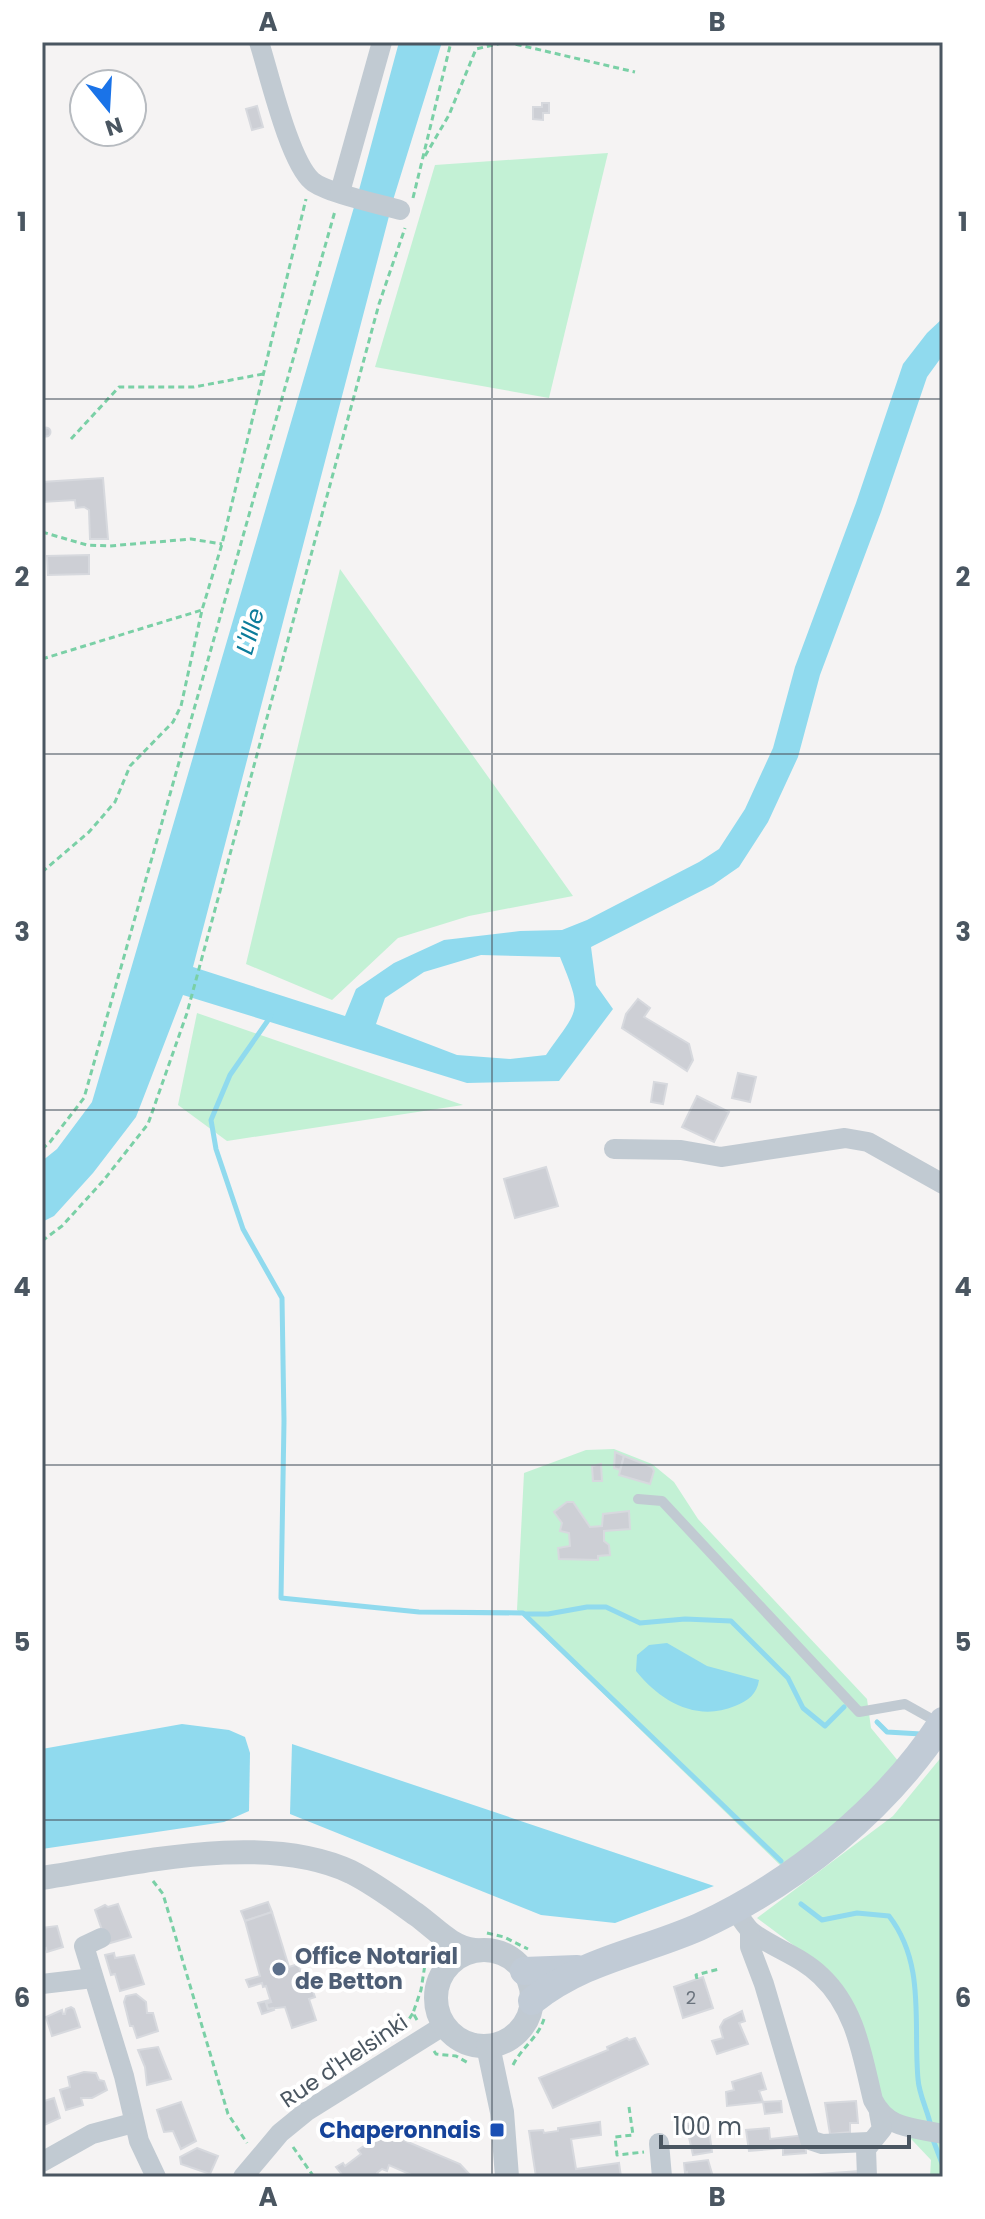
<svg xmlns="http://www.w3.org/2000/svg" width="985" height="2219" font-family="Poppins,sans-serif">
  <rect width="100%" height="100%" fill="#f5f3f3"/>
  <g fill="#c3f1d5">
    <path d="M 608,153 L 549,398 L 375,367 L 435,165 Z"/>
    <path d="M 340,569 L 573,896 L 469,916 L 398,938 L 332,1000 L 246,964 Z"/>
    <path d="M 197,1013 L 463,1105 L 227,1141 L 178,1105 Z"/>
    <path d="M 614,1449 L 652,1464 L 674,1482 L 698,1519 L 867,1699 L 871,1728 L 899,1762 L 833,1830 L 782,1867 L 517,1610 L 524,1473 L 586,1450 Z"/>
    <path d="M 943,1755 L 943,2177 L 930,2177 L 931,2160 L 879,2105 L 816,1962 L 757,1918 L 893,1816 Z"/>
  </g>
  <g fill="#90daee" fill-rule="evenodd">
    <path d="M 399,42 L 442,42 L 394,197 L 193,967 L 345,1016 L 356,989 L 394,963 L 444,940 L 520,931 L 562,930 L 587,920 L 699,862 L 719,849 L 745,809 L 773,748 L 795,667 L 856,503 L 903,364 L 927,333 L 943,318 L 943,355 L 927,377 L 881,512 L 820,675 L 798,757 L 768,822 L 739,867 L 713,885 L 591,947 L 596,985 L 613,1009 L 559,1081 L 467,1083 L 183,995 L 136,1117 L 93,1173 L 54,1216 L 42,1222 L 42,1161 L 57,1149 L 92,1102 L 359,190 ZM 481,955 L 560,957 C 583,1014 580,1006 546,1055 L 510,1059 L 457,1055 L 376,1024 L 385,998 L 424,972 Z"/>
    <path d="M 667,1643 L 707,1666 L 759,1680 C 757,1694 748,1701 735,1706 C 697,1722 661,1702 636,1671 L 637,1655 L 649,1645 Z"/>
    <path d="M 182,1724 L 229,1730 L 245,1737 L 250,1753 L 249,1811 L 224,1822 L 42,1849 L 42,1749 Z"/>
    <path d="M 292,1744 L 714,1886 L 615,1923 L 541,1915 L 290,1814 Z"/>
  </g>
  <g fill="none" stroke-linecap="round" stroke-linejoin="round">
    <g stroke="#90daee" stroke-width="5">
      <path d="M 271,1016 L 230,1075 L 211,1120 L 216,1149 L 243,1229 L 282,1298 L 284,1421 L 281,1598 L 419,1612 L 523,1613 L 781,1861"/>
      <path d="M 525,1614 L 548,1614 L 587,1607 L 606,1607 L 640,1623 L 685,1619 L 731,1621 L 788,1678 L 803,1708 L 825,1726 L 844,1707"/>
      <path d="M 877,1722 L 887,1732 L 921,1734"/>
      <path d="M 801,1904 L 822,1920 L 857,1913 L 889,1916 C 926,1964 913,2023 918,2079 C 919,2095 928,2111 931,2127"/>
      <path d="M 932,2137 L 943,2166"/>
    </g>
  </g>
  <g fill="#cdcfd5" stroke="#d7d9de" stroke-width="2">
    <path d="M 542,103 L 549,103 L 549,113 L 543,113 L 543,120 L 533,119 L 533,107 L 542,107 Z"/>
    <path d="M 257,106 L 263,127 L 252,130 L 246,109 Z"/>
    <circle cx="46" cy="432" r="4.5"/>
    <path d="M 103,478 L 108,539 L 90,539 L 89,510 L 84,507 L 76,508 L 75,500 L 42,502 L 42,482 Z"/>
    <path d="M 89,555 L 89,574 L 48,575 L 47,556 Z"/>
    <path d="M 638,999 L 650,1008 L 644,1017 L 689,1044 L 693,1060 L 687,1071 L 622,1028 L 626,1014 Z"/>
    <path d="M 738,1073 L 756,1077 L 750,1102 L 732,1098 Z"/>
    <path d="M 654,1082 L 667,1084 L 663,1104 L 651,1102 Z"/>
    <path d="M 697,1096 L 729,1112 L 714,1142 L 682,1127 Z"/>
    <path d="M 546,1167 L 558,1206 L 515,1218 L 504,1179 Z"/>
    <path d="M 615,1452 L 624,1456 L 620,1470 L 614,1468 Z"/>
    <path d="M 624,1456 L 652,1467 L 654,1471 L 650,1484 L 619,1475 Z"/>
    <path d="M 601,1464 L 602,1481 L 593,1481 L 592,1466 Z"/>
    <path d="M 567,1502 L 573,1502 L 590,1527 L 602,1526 L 603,1514 L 629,1511 L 630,1529 L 604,1531 L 604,1541 L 609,1545 L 610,1555 L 598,1556 L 598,1560 L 559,1559 L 558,1548 L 570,1546 L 569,1533 L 560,1531 L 562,1523 L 554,1512 Z"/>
    <path d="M 268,1902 L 272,1912 L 245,1921 L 241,1911 Z"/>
    <path d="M 118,1904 L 131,1937 L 107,1944 L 95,1910 L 105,1905 L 108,1907 Z"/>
    <path d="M 272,1912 L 289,1967 L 298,1964 L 301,1972 L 306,1971 L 315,1997 L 309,1999 L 316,2020 L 292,2028 L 285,2007 L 268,2009 L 266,2003 L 271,2002 L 266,1986 L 263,1987 L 262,1983 L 249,1987 L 246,1980 L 260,1976 L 245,1921 Z"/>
    <path d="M 57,1926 L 63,1947 L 47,1952 L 46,1948 L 42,1950 L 42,1928 Z"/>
    <path d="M 114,1953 L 115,1958 L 134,1955 L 144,1984 L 120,1991 L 115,1974 L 111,1975 L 105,1955 Z"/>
    <path d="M 703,1977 L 713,2008 L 683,2018 L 674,1987 Z"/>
    <path d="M 136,1994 L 146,2002 L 147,2013 L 153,2013 L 158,2031 L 137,2038 L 133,2026 L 130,2026 L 124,2002 L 126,1996 Z"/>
    <path d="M 270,2000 L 271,2002 L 266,2003 L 268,2009 L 273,2008 L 274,2010 L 262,2014 L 258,2003 Z"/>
    <path d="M 71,2007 L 74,2009 L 80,2027 L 52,2036 L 46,2017 L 62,2010 L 63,2014 L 65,2014 L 66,2009 Z"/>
    <path d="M 742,2011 L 745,2021 L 739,2023 L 748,2044 L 717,2054 L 712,2041 L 723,2038 L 720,2027 L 724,2020 Z"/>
    <path d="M 627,2038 L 629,2040 L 635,2038 L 648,2064 L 553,2108 L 539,2078 L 608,2050 L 607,2047 Z"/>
    <path d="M 158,2047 L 171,2079 L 147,2085 L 145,2067 L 138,2050 Z"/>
    <path d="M 84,2072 L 96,2073 L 99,2080 L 104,2081 L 107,2090 L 92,2098 L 81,2098 L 83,2105 L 66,2110 L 60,2090 L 70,2087 L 68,2077 Z"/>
    <path d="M 761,2073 L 766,2089 L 759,2091 L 763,2102 L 727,2106 L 726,2092 L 734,2090 L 732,2082 Z"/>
    <path d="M 54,2098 L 60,2118 L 42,2126 L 42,2099 L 44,2101 Z"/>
    <path d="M 781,2101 L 782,2112 L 765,2114 L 763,2102 Z"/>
    <path d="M 856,2101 L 858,2123 L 850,2123 L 850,2132 L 830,2134 L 825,2103 Z"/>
    <path d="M 181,2102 L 196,2141 L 181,2149 L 173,2131 L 164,2132 L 157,2110 Z"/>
    <path d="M 600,2122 L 601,2135 L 571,2139 L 576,2169 L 619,2163 L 621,2177 L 536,2177 L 529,2131 L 543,2130 L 544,2133 L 558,2131 L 558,2128 Z"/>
    <path d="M 708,2122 L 712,2152 L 693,2155 L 686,2124 Z"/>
    <path d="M 769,2128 L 770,2139 L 805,2135 L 806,2153 L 783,2155 L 783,2148 L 749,2151 L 746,2130 Z"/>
    <path d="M 396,2137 L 460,2164 L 472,2177 L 416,2177 L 389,2165 L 387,2171 L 382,2169 L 377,2173 L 380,2177 L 344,2177 L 336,2167 L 343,2163 L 345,2166 L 361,2154 L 358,2150 L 370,2142 L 372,2144 L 378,2139 Z"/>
    <path d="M 197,2148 L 218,2156 L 210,2174 L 181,2164 L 180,2157 Z"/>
    <path d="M 708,2160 L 713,2177 L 688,2177 L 687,2172 L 685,2173 L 684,2163 Z"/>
    <path d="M 859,2171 L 860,2177 L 790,2177 L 805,2175 Z"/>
  </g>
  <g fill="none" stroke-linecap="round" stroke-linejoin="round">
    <g stroke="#7ad0a6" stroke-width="3" stroke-dasharray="6 4" stroke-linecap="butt">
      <path d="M 506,42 L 635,72"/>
      <path d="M 425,156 L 449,115 L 476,49 L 506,42"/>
      <path d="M 413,198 L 451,42"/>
      <path d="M 71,439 L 119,387 L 194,387 L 263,374"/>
      <path d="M 42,532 L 87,545 L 109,546 L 191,539 L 222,544"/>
      <path d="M 42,659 L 202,610"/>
      <path d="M 42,872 L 89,832 L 115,802 L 130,766 L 173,722 L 181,706 L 202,610 L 222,544 L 306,199"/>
      <path d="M 42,1149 L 50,1142 L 84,1098 L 335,211"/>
      <path d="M 42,1241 L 62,1226 L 103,1181 L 148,1124 L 187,1013 L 379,304 L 405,228"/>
      <path d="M 153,1881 L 163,1894 L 228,2114 L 247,2143"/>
      <path d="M 487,1933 L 504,1937 L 528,1949"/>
      <path d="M 697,1979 L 696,1975 L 719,1969"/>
      <path d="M 417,2020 L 413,2013 L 421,1990 L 426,1958 L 432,1954"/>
      <path d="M 404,2027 L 413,2013"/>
      <path d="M 434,2051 L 436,2054 L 456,2056 L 470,2064"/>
      <path d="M 513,2065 C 522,2047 538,2038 544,2019"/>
      <path d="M 629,2107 L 633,2135 L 615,2137 L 617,2155 L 644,2152"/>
      <path d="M 293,2147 L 314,2177"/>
    </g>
    <path stroke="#c1cad2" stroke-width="10" d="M 638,1499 L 662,1501 L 859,1712 L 905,1704 L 939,1723"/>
    <g stroke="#c1cad2" stroke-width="20">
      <path d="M 259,42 C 269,73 289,161 312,181 C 326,193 379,204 400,210"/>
      <path d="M 340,192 L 382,42"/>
      <path d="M 614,1149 L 681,1150 L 721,1157 L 845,1138 L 868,1142 L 943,1184"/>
      <path d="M 734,1909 C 740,1916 746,1928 753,1933 C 775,1949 802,1957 821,1976 C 856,2009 862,2055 873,2100 C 888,2130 913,2127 943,2134"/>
      <path d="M 750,1932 L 750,1947 L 764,1984 L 810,2140 L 822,2144 L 869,2142"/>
      <path d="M 101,1938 L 84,1946 L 124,2076 L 139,2141 L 156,2177"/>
      <path d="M 42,1984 L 93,1978"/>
      <path d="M 659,2143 L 662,2177"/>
      <path d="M 42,2162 L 92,2134 L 133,2123"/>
      <path d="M 243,2177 L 280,2133 L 307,2111 L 443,2026"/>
      <path d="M 867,2177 L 866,2149 L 882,2129 L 879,2113"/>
    </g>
    <g stroke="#c1cad2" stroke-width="24">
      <path d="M 42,1878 C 134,1864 263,1831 351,1872 C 375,1884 396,1900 417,1915 C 436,1929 451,1947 474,1950"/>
      <circle cx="484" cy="1998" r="48"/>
      <path d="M 488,2046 L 502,2112 L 507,2177"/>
    </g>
    <g stroke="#c1cbd6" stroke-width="28">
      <path d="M 524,1971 L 577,1969"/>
      <path d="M 532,2001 C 585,1959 640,1953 699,1927 C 794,1883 886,1809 943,1721"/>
    </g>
  </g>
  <path fill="none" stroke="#4a5661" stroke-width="2" stroke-opacity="0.55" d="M 492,42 L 492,2177M 42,399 L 943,399M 42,754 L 943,754M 42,1110 L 943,1110M 42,1465 L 943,1465M 42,1820 L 943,1820"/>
  <circle fill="#5c6f8a" stroke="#fff" stroke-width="3" cx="279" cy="1969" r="8"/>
  <rect fill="#1a4fb4" stroke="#fff" stroke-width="3" x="489" y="2122" width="16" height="16" rx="4"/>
  <g text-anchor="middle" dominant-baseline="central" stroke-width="8" stroke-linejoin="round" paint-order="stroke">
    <g font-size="18" fill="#6b747e">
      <text x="691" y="1997">2</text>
    </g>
    <g font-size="22" font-weight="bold" fill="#4e5e75" stroke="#fff" text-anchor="start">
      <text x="295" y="1956">Office Notarial<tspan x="295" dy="25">de Betton</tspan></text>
    </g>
    <g font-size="22" fill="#4a5661" stroke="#fff">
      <text transform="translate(344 2061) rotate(-34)">Rue d'Helsinki</text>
    </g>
    <g font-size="22" font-weight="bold" fill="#164399" stroke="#fff" text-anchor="end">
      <text x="481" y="2130">Chaperonnais</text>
    </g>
    <g font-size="24" font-style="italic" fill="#0c7c9b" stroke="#fff">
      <text transform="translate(250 631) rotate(-74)">L'Ille</text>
    </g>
  </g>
  <rect width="985" height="2219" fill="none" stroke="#ffffff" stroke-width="88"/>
  <g transform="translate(108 108) rotate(162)"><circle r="38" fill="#ffffff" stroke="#b7bbc0" stroke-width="2"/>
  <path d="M0-6L14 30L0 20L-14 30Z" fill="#1a73e8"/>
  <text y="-12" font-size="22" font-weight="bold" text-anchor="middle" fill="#4a5661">N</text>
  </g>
  <path d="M661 2135v12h248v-12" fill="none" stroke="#4a5661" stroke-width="4"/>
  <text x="673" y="2135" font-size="24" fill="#4a5661" stroke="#ffffff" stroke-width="6" paint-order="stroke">100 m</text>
  <rect x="44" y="44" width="897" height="2131" fill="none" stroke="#4a5661" stroke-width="3"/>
  <g font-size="26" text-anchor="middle" font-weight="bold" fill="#4a5661">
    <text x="268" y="31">A</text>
    <text x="717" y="31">B</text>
    <text x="22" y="231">1</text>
    <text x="963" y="231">1</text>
    <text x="22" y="586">2</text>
    <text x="963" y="586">2</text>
    <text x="22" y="941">3</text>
    <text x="963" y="941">3</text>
    <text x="22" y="1296">4</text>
    <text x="963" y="1296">4</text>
    <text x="22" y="1651">5</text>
    <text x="963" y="1651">5</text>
    <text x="22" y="2007">6</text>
    <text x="963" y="2007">6</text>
    <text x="268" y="2206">A</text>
    <text x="717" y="2206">B</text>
  </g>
</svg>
